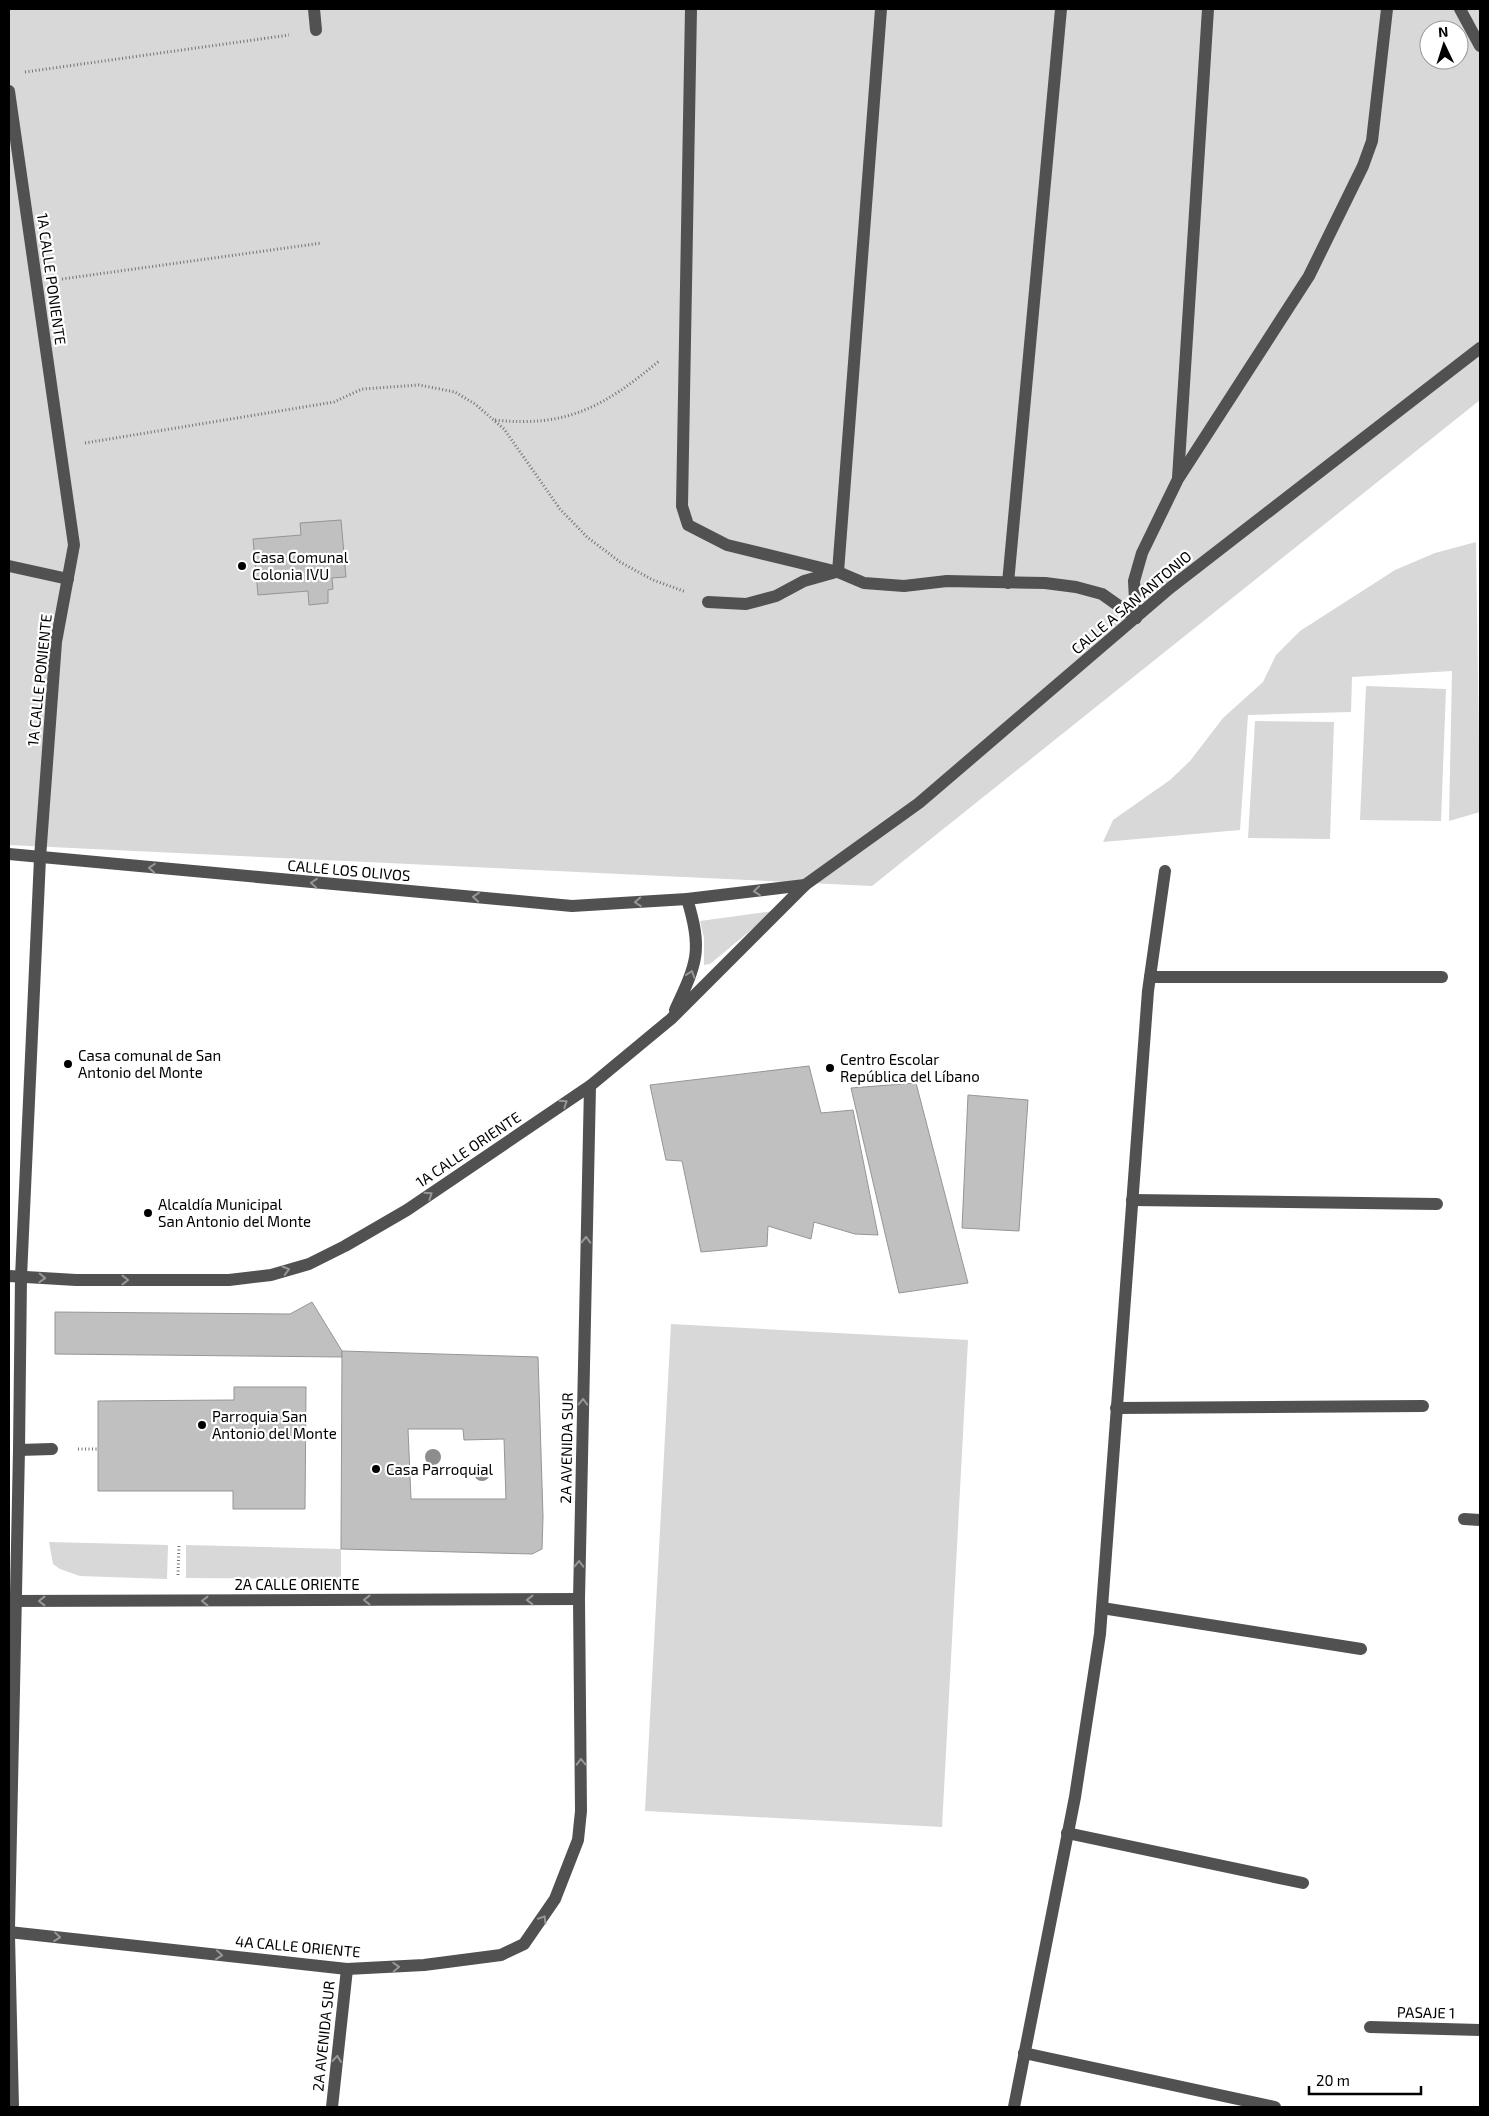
<svg xmlns="http://www.w3.org/2000/svg" width="1489" height="2116" font-family="'Exo 2',sans-serif">
  <rect width="100%" height="100%" fill="#fff"/>
  <g fill="#d8d8d8" fill-rule="evenodd">
    <path d="M 9,9 L 1480,9 L 1480,400 L 872,886 L 9,845 ZM 1429,30 L 1459,30 L 1459,60 L 1429,60 Z"/>
    <path d="M 1476,542 L 1480,812 L 1449,821 L 1452,671 L 1352,677 L 1351,712 L 1248,715 L 1240,830 L 1103,842 L 1113,820 L 1170,780 L 1190,761 L 1223,718 L 1263,682 L 1276,655 L 1300,631 L 1395,570 L 1435,553 Z"/>
    <path d="M 1366,686 L 1446,689 L 1441,821 L 1360,820 Z"/>
    <path d="M 1255,721 L 1334,722 L 1330,839 L 1248,838 Z"/>
    <path d="M 774,911 L 710,964 L 704,965 L 704,938 L 700,921 Z"/>
    <path d="M 671,1324 L 968,1340 L 942,1827 L 645,1811 Z"/>
    <path d="M 49,1542 L 168,1545 L 167,1579 L 80,1576 L 60,1569 L 53,1564 Z"/>
    <path d="M 186,1545 L 341,1549 L 341,1579 L 186,1578 Z"/>
  </g>
  <g fill="#c0c0c0" stroke="#959595" fill-rule="evenodd">
    <path d="M 341,520 L 346,577 L 332,578 L 333,589 L 328,590 L 328,603 L 309,605 L 308,591 L 258,595 L 253,539 L 301,535 L 300,523 Z"/>
    <path d="M 809,1066 L 821,1113 L 853,1110 L 878,1235 L 855,1234 L 814,1222 L 811,1239 L 768,1226 L 767,1246 L 701,1252 L 682,1161 L 666,1160 L 650,1085 Z"/>
    <path d="M 916,1083 L 968,1283 L 899,1293 L 851,1088 Z"/>
    <path d="M 968,1095 L 1028,1100 L 1019,1231 L 962,1228 Z"/>
    <path d="M 312,1302 L 342,1351 L 342,1357 L 55,1354 L 55,1312 L 290,1314 Z"/>
    <path d="M 342,1351 L 538,1357 L 543,1517 L 542,1549 L 532,1554 L 341,1549 ZM 408,1429 L 463,1429 L 464,1440 L 504,1439 L 506,1499 L 411,1499 Z"/>
    <path d="M 234,1387 L 306,1387 L 305,1509 L 233,1509 L 233,1491 L 98,1491 L 98,1401 L 234,1400 Z"/>
  </g>
  <g fill="none" stroke-linecap="round" stroke-linejoin="round">
    <g stroke="#737373" stroke-width="3" stroke-dasharray="1 2.5" stroke-linecap="butt">
      <path d="M 25,72 L 289,35"/>
      <path d="M 62,279 L 322,243"/>
      <path d="M 495,420 C 567,428 605,406 659,361"/>
      <path d="M 85,443 L 334,402 L 362,389 L 419,385 L 455,392 L 475,404 L 504,429 L 560,509 L 587,537 L 620,562 L 653,580 L 686,592"/>
      <path d="M 78,1449 L 98,1449"/>
      <path d="M 178,1575 L 179,1545"/>
    </g>
    <g stroke="#515151" stroke-width="12">
      <path d="M 314,9 L 316,30"/>
      <path d="M 691,9 L 682,506 L 688,525 L 727,545 L 838,572 L 864,583 L 904,586 L 947,581 L 1045,583 L 1076,587 L 1102,594 L 1136,618"/>
      <path d="M 1460,9 L 1480,46"/>
      <path d="M 9,91 L 74,545 L 56,642 L 40,858 L 21,1277 L 19,1450 L 9,1928"/>
      <path d="M 1178,478 L 1208,9"/>
      <path d="M 9,566 L 68,579"/>
      <path d="M 838,572 L 881,9"/>
      <path d="M 1008,583 L 1061,9"/>
      <path d="M 708,602 L 746,604 L 776,596 L 804,581 L 836,572"/>
      <path d="M 1136,618 L 1134,581 L 1142,553 L 1178,479 L 1309,276 L 1363,166 L 1372,141 L 1387,9"/>
      <path d="M 9,854 L 572,906 L 687,899 L 805,885"/>
      <path d="M 1150,977 L 1442,977"/>
      <path d="M 675,1010 C 697,963 703,950 687,899"/>
      <path d="M 1132,1200 L 1437,1204"/>
      <path d="M 9,1276 L 76,1280 L 229,1280 L 271,1275 L 309,1264 L 345,1246 L 407,1210 L 590,1086 L 671,1019 L 805,885 L 919,803 L 1170,588 L 1480,348"/>
      <path d="M 1116,1408 L 1423,1406"/>
      <path d="M 19,1450 L 52,1449"/>
      <path d="M 1464,1519 L 1480,1520"/>
      <path d="M 9,1601 L 579,1599"/>
      <path d="M 1102,1608 L 1361,1649"/>
      <path d="M 1067,1833 L 1303,1883"/>
      <path d="M 9,1932 L 347,1969 L 424,1965 L 501,1955 L 524,1944 L 555,1899 L 578,1840 L 581,1811 L 579,1599 L 590,1086"/>
      <path d="M 9,1936 L 13,2107"/>
      <path d="M 1370,2027 L 1480,2030"/>
      <path d="M 1024,2053 L 1275,2107"/>
      <path d="M 332,2107 L 347,1969"/>
      <path d="M 1014,2107 L 1075,1797 L 1100,1634 L 1148,991 L 1165,871"/>
    </g>
  </g>
  <g fill="#8d8d8d">
    <circle cx="433" cy="1457" r="8"/>
    <circle cx="482" cy="1473" r="8"/>
  </g>
  <defs><path id="oneway-chevron" d="M-2-3.5L2.5 0L-2 3.5" fill="none" stroke-width="1.6" stroke-linecap="round" stroke-linejoin="round" transform="scale(1.25)"/></defs>
  <g stroke="#979797">
    <use href="#oneway-chevron" transform="translate(152 868) rotate(-175)"/>
    <use href="#oneway-chevron" transform="translate(314 883) rotate(-175)"/>
    <use href="#oneway-chevron" transform="translate(757 891) rotate(174)"/>
    <use href="#oneway-chevron" transform="translate(476 897) rotate(-175)"/>
    <use href="#oneway-chevron" transform="translate(638 902) rotate(176)"/>
    <use href="#oneway-chevron" transform="translate(691 974) rotate(-71)"/>
    <use href="#oneway-chevron" transform="translate(564 1103) rotate(-34)"/>
    <use href="#oneway-chevron" transform="translate(429 1195) rotate(-34)"/>
    <use href="#oneway-chevron" transform="translate(586 1240) rotate(-89)"/>
    <use href="#oneway-chevron" transform="translate(286 1270) rotate(-16)"/>
    <use href="#oneway-chevron" transform="translate(42 1278) rotate(2)"/>
    <use href="#oneway-chevron" transform="translate(125 1280)"/>
    <use href="#oneway-chevron" transform="translate(583 1402) rotate(-89)"/>
    <use href="#oneway-chevron" transform="translate(579 1564) rotate(-89)"/>
    <use href="#oneway-chevron" transform="translate(367 1600) rotate(180)"/>
    <use href="#oneway-chevron" transform="translate(530 1600) rotate(180)"/>
    <use href="#oneway-chevron" transform="translate(42 1601) rotate(180)"/>
    <use href="#oneway-chevron" transform="translate(205 1601) rotate(180)"/>
    <use href="#oneway-chevron" transform="translate(581 1762) rotate(-91)"/>
    <use href="#oneway-chevron" transform="translate(543 1919) rotate(-58)"/>
    <use href="#oneway-chevron" transform="translate(57 1937) rotate(6)"/>
    <use href="#oneway-chevron" transform="translate(219 1955) rotate(6)"/>
    <use href="#oneway-chevron" transform="translate(396 1967) rotate(-3)"/>
    <use href="#oneway-chevron" transform="translate(337 2059) rotate(-84)"/>
  </g>
  <g fill="#000" stroke="#fff" stroke-width="2">
    <circle cx="242" cy="566" r="5"/>
    <circle cx="68" cy="1064" r="5"/>
    <circle cx="830" cy="1068" r="5"/>
    <circle cx="148" cy="1213" r="5"/>
    <circle cx="202" cy="1425" r="5"/>
    <circle cx="376" cy="1469" r="5"/>
  </g>
  <g text-anchor="middle" dominant-baseline="central" stroke-width="4.5" stroke-linejoin="round" paint-order="stroke">
    <g font-size="15" fill="#000" stroke="#fff">
      <text transform="translate(52 279) rotate(82)">1A CALLE PONIENTE</text>
      <text transform="translate(1131 602) rotate(-40)">CALLE A SAN ANTONIO</text>
      <text transform="translate(39 680) rotate(-84)">1A CALLE PONIENTE</text>
      <text transform="translate(349 870) rotate(5)">CALLE LOS OLIVOS</text>
      <text transform="translate(468 1149) rotate(-34)">1A CALLE ORIENTE</text>
      <text transform="translate(566 1448) rotate(-89)">2A AVENIDA SUR</text>
      <text x="297" y="1584">2A CALLE ORIENTE</text>
      <text transform="translate(298 1946) rotate(5)">4A CALLE ORIENTE</text>
      <text transform="translate(1426 2012) rotate(1)">PASAJE 1</text>
      <text transform="translate(323 2036) rotate(-84)">2A AVENIDA SUR</text>
    </g>
    <g font-size="15" fill="#000" stroke="#fff" text-anchor="start">
      <text x="252" y="557">Casa Comunal<tspan x="252" dy="17">Colonia IVU</tspan></text>
      <text x="78" y="1055">Casa comunal de San<tspan x="78" dy="17">Antonio del Monte</tspan></text>
      <text x="840" y="1059">Centro Escolar<tspan x="840" dy="17">República del Líbano</tspan></text>
      <text x="158" y="1204">Alcaldía Municipal<tspan x="158" dy="17">San Antonio del Monte</tspan></text>
      <text x="212" y="1416">Parroquia San<tspan x="212" dy="17">Antonio del Monte</tspan></text>
      <text x="386" y="1469">Casa Parroquial</text>
    </g>
  </g>
  <rect width="1489" height="2116" fill="none" stroke="#000000" stroke-width="20"/>
  <g transform="translate(1444 45) rotate(356)"><circle r="24" fill="#ffffff" stroke="#999999"/>
  <path d="M0-4L9 19L0 12L-9 19Z" fill="#000000"/>
  <text y="-8" font-size="14" font-weight="bold" text-anchor="middle" fill="#000000">N</text>
  </g>
  <path d="M1309 2086v8h112v-8" fill="none" stroke="#000000" stroke-width="2.5"/>
  <text x="1316" y="2086" font-size="15" fill="#000000" stroke="#ffffff" stroke-width="4" paint-order="stroke">20 m</text>
</svg>
